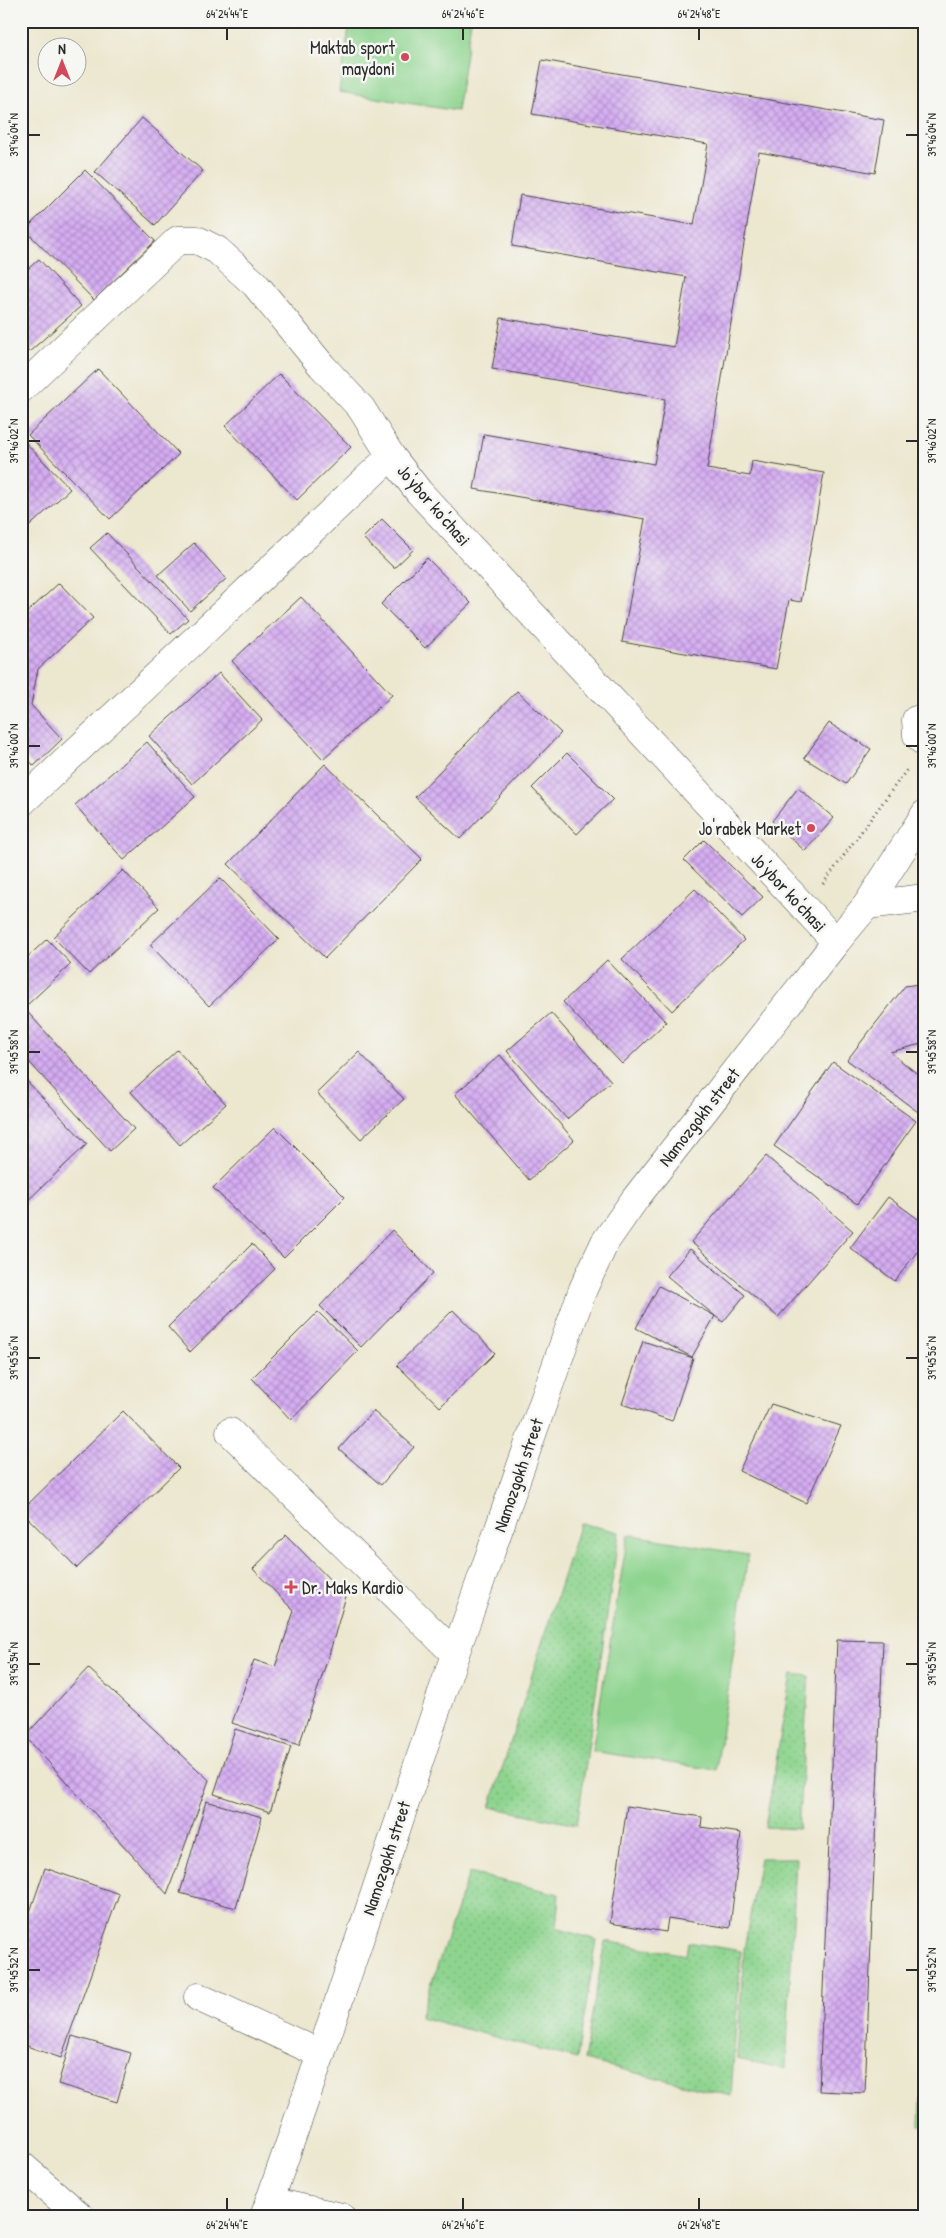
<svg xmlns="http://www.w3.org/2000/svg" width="946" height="2238" font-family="'Patrick Hand',sans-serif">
  <defs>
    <pattern id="grass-dots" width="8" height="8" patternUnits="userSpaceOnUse" patternTransform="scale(1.25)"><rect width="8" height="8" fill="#8ed48f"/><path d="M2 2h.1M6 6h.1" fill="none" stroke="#7bb67c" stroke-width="1.8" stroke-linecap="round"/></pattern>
    <pattern id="building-cross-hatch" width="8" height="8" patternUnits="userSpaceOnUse" patternTransform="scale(1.25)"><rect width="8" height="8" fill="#d5adf3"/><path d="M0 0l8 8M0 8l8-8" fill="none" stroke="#ad8dc5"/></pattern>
  </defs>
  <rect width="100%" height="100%" fill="#f6f6f2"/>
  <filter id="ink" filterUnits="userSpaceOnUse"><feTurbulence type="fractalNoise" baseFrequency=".02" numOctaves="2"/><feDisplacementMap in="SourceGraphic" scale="10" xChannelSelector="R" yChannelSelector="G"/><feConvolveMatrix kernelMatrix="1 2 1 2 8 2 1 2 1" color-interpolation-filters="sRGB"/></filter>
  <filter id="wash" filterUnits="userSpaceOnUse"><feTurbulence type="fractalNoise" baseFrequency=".0096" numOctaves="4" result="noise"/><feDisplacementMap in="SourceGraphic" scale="20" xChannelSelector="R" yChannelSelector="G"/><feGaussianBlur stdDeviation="1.12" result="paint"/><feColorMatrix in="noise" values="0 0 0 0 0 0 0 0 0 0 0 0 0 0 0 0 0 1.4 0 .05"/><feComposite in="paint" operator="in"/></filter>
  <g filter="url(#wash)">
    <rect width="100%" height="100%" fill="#ece7cf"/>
    <g fill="url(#grass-dots)" stroke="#5c805d">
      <path d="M 580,1523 L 619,1532 L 577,1825 L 490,1807 Z"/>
      <path d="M 791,1674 L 809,1676 L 798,1829 L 765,1827 Z"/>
      <path d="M 760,1858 L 796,1858 L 786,2069 L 737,2059 L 744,1950 Z"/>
      <path d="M 469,1873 L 559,1894 L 556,1928 L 597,1940 L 577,2059 L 420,2017 Z"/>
      <path d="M 605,1941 L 686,1955 L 688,1942 L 741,1951 L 731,2096 L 584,2060 Z"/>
    </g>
    <g fill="#8ed48f" stroke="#5c805d">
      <path d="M 350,21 L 471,21 L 457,111 L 339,92 Z"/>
      <path d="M 628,1534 L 748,1555 L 716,1770 L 592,1751 Z"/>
      <path d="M 925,2024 L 925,2127 L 920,2126 Z"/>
    </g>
    <g id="blocks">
      <g fill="url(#building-cross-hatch)">
        <path d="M 542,60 L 884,120 L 875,173 L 759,152 L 707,469 L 750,476 L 752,461 L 824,473 L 801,602 L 789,600 L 776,669 L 622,642 L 645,519 L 474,489 L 484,434 L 654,464 L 665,399 L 492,369 L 501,318 L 674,347 L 686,277 L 512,246 L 520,195 L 694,225 L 708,144 L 532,114 Z"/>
        <path d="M 142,118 L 203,171 L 155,225 L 95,172 Z"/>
        <path d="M 85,170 L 155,241 L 94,300 L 25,230 Z"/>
        <path d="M 39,259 L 81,306 L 29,352 L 21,344 L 21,275 Z"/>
        <path d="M 98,369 L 179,454 L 110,519 L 28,435 Z"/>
        <path d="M 279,374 L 351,447 L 297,500 L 225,426 Z"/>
        <path d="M 23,440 L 70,489 L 21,534 L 21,442 Z"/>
        <path d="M 382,519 L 413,550 L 394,568 L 363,538 Z"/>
        <path d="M 107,533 L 188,619 L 171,634 L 90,548 Z"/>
        <path d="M 194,543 L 226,579 L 190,611 L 158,575 Z"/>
        <path d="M 427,558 L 471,603 L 425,648 L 381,604 Z"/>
        <path d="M 59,583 L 93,618 L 38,669 L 31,705 L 62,739 L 34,766 L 21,751 L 21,618 Z"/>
        <path d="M 301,597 L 392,695 L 323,759 L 232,661 Z"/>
        <path d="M 219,673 L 262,720 L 192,784 L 149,736 Z"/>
        <path d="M 517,691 L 561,733 L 460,839 L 415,797 Z"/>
        <path d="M 829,723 L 871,749 L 846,784 L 804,758 Z"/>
        <path d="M 147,742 L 195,797 L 124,860 L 75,805 Z"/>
        <path d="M 567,753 L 613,799 L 577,834 L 532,788 Z"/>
        <path d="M 325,764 L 422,859 L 325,958 L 228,864 Z"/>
        <path d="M 798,788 L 834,818 L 805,851 L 772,821 Z"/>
        <path d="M 704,840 L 763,897 L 742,917 L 684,860 Z"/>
        <path d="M 123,870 L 159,908 L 89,974 L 53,937 Z"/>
        <path d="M 220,878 L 279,939 L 209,1006 L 150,945 Z"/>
        <path d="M 695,889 L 744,940 L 672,1011 L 622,959 Z"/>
        <path d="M 47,939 L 71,964 L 25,1007 L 21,1003 L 21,963 Z"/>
        <path d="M 607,960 L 666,1022 L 622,1064 L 563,1002 Z"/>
        <path d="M 925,983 L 925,1043 L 890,1052 L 925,1080 L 925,1117 L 847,1060 L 905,986 Z"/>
        <path d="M 21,1005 L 134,1129 L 110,1151 L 21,1053 Z"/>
        <path d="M 551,1013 L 611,1081 L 567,1119 L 507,1051 Z"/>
        <path d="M 177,1050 L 226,1104 L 180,1145 L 131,1092 Z"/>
        <path d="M 359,1052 L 404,1099 L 361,1139 L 317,1093 Z"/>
        <path d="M 500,1055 L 574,1140 L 529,1180 L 455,1094 Z"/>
        <path d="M 833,1062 L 916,1121 L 857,1204 L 774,1146 Z"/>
        <path d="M 26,1080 L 87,1144 L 21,1207 L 21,1085 Z"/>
        <path d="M 275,1127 L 345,1197 L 284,1258 L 213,1188 Z"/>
        <path d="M 766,1156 L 853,1231 L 778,1317 L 691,1242 Z"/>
        <path d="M 888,1197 L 925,1224 L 925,1241 L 895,1281 L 850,1248 Z"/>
        <path d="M 392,1230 L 433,1273 L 361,1347 L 320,1306 Z"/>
        <path d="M 252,1244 L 275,1269 L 190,1352 L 168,1327 Z"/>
        <path d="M 690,1249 L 745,1295 L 723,1322 L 715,1316 L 692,1357 L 636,1328 L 659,1286 L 715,1316 L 667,1276 Z"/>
        <path d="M 453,1310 L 495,1353 L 440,1407 L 397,1365 Z"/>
        <path d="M 318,1312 L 358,1351 L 291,1420 L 252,1378 Z"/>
        <path d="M 643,1341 L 693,1358 L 672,1421 L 622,1404 Z"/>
        <path d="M 771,1404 L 841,1426 L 806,1503 L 739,1471 Z"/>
        <path d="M 123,1411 L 179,1468 L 77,1568 L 21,1511 Z"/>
        <path d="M 373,1411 L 414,1447 L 381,1485 L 339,1449 Z"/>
        <path d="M 286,1535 L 346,1596 L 329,1655 L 299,1745 L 232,1723 L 254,1660 L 275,1667 L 294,1611 L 253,1569 Z"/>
        <path d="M 837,1640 L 883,1641 L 865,2093 L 819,2091 Z"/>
        <path d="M 88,1668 L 209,1780 L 167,1894 L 25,1736 Z"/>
        <path d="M 235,1729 L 291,1747 L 270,1812 L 214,1794 Z"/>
        <path d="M 206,1801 L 262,1817 L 236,1908 L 180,1893 Z"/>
        <path d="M 627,1806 L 702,1817 L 701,1827 L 741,1833 L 730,1928 L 668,1918 L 666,1932 L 610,1923 Z"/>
        <path d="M 45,1868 L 119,1894 L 61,2058 L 21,2044 L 21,1909 L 30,1912 Z"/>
        <path d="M 72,2036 L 131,2053 L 117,2102 L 58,2084 Z"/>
      </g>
    </g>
  </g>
  <g filter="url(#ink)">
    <use href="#blocks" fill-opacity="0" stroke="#484744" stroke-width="1"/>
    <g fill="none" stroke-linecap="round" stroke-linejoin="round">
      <defs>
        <g id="minor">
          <path d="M 21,389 L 178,240 L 197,240 L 217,250 L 255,284 L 322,366 L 361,408 L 391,456 L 419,492 L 836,942"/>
          <path d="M 916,720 L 917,735 L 925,743"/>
          <path d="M 21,803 L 391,456"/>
          <path d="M 867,905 L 925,898"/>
          <path d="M 230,1432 L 455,1654"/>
          <path d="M 198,1997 L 321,2054"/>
          <path d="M 21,2165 L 81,2217"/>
          <path d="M 269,2201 L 341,2217"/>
          <path d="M 264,2217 L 321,2054 L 455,1654 L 583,1289 L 605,1242 L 635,1199 L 836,942 L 867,905 L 925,814"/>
        </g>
      </defs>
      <use href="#minor" stroke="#484744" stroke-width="29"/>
      <path stroke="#484744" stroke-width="3" stroke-dasharray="1 4" stroke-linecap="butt" d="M 823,884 L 908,768"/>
      <use href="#minor" stroke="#fff" stroke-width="28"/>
    </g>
  </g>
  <path fill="none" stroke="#2b2b2b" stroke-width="2" d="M 227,28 L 227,40M 463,28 L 463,40M 699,28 L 699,40M 28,135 L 40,135M 906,135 L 918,135M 28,441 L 40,441M 906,441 L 918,441M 28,746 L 40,746M 906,746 L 918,746M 28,1052 L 40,1052M 906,1052 L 918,1052M 28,1358 L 40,1358M 906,1358 L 918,1358M 28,1664 L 40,1664M 906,1664 L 918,1664M 28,1970 L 40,1970M 906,1970 L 918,1970M 227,2198 L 227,2210M 463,2198 L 463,2210M 699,2198 L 699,2210"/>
  <g fill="#d1495b" stroke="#f6f6f2" stroke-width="2">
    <circle cx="405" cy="57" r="5"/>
    <circle cx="811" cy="828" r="5"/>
    <path d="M288.5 1579.5h5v5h5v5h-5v5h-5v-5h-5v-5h5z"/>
  </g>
  <g text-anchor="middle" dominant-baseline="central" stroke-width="5" stroke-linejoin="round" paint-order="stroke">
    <g font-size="18" fill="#2b2b2b" stroke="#f6f6f2" text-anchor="end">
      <text x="395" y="47">Maktab sport<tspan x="395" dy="21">maydoni</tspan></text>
      <text x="801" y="828">Jo'rabek Market</text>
      <text x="302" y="1587" text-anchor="start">Dr. Maks Kardio</text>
    </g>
    <g font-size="18" fill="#2b2b2b" stroke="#f6f6f2">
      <text transform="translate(434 505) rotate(49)">Jo'ybor ko'chasi</text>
      <text transform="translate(789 892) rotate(47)">Jo'ybor ko'chasi</text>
      <text transform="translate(699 1117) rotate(-52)">Namozgokh street</text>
      <text transform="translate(518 1475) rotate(-71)">Namozgokh street</text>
      <text transform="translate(386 1858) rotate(-72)">Namozgokh street</text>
    </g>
  </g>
  <rect width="946" height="2238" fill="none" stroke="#f6f6f2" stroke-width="55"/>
  <g transform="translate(62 62)"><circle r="24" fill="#f6f6f2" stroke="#a5a5a2"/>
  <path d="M0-4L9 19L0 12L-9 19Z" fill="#d1495b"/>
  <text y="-8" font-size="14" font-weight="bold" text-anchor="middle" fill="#2b2b2b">N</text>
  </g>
  <rect x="28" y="28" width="890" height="2182" fill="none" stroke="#2b2b2b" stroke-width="2"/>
  <g font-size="12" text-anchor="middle" fill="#2b2b2b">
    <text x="227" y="18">64°24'44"E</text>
    <text x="463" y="18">64°24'46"E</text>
    <text x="699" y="18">64°24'48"E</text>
    <text transform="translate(14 135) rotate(-90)" y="4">39°46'04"N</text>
    <text transform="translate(932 135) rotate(-90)" y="4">39°46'04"N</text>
    <text transform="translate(14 441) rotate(-90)" y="4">39°46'02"N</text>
    <text transform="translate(932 441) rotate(-90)" y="4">39°46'02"N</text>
    <text transform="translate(14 746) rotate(-90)" y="4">39°46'00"N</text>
    <text transform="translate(932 746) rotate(-90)" y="4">39°46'00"N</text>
    <text transform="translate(14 1052) rotate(-90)" y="4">39°45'58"N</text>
    <text transform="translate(932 1052) rotate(-90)" y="4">39°45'58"N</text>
    <text transform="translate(14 1358) rotate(-90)" y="4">39°45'56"N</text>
    <text transform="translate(932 1358) rotate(-90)" y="4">39°45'56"N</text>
    <text transform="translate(14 1664) rotate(-90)" y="4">39°45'54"N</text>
    <text transform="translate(932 1664) rotate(-90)" y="4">39°45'54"N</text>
    <text transform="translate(14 1970) rotate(-90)" y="4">39°45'52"N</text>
    <text transform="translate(932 1970) rotate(-90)" y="4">39°45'52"N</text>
    <text x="227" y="2229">64°24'44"E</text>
    <text x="463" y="2229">64°24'46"E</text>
    <text x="699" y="2229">64°24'48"E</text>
  </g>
</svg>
